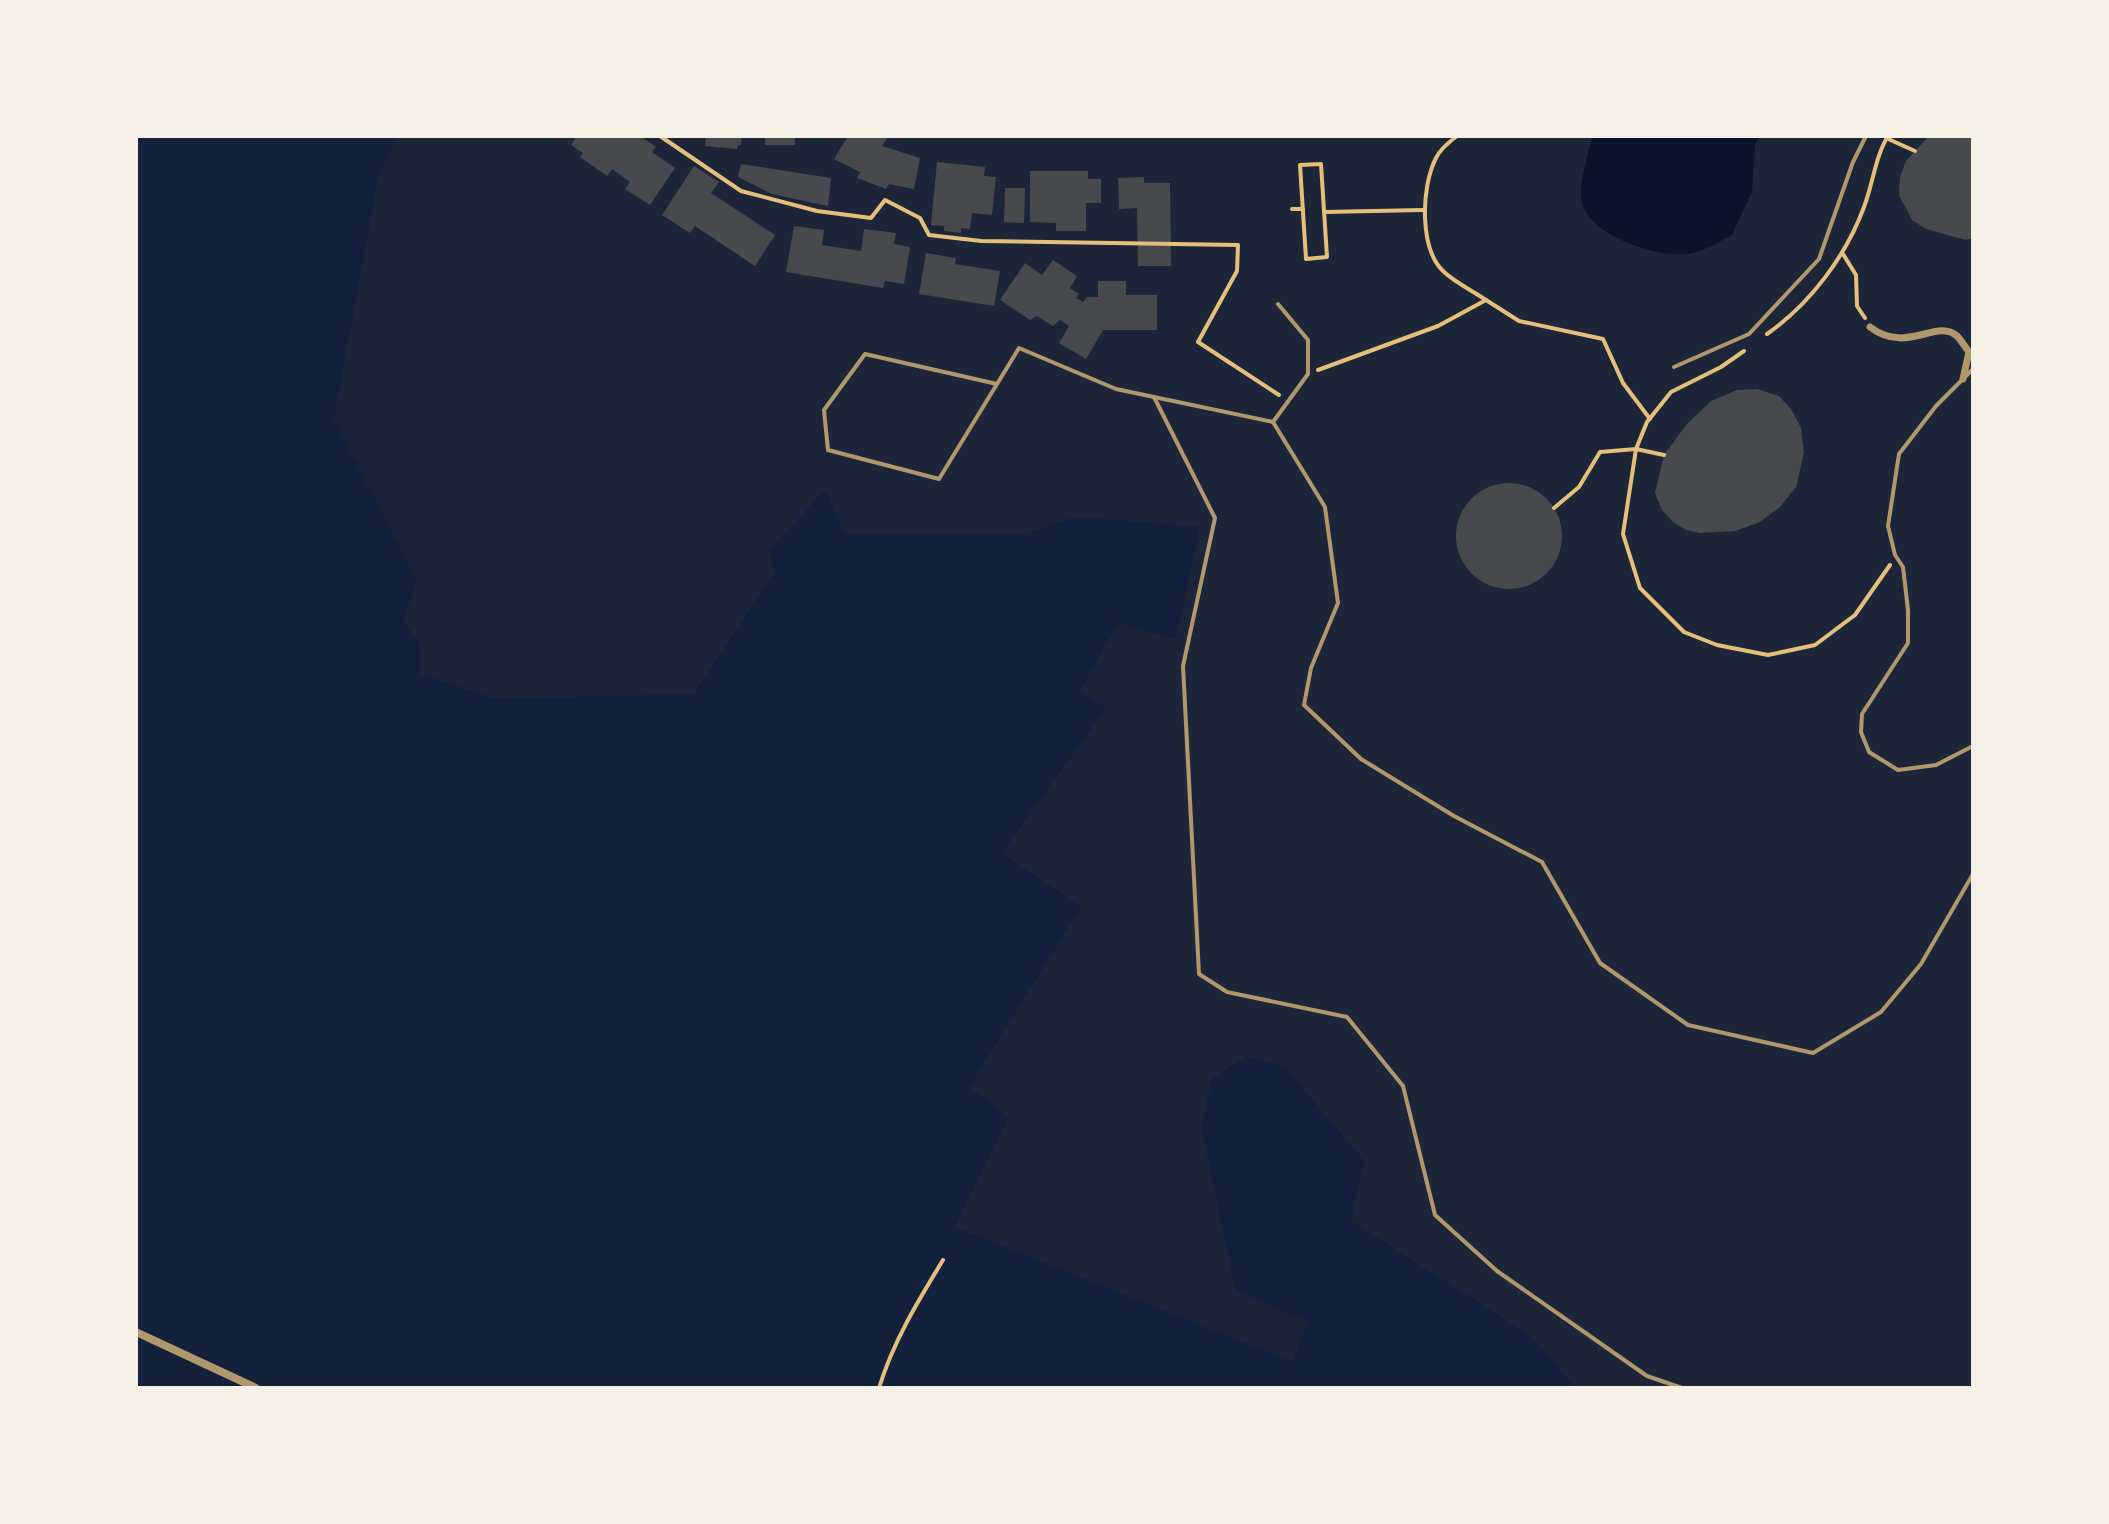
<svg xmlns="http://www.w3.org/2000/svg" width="2109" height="1524" font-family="Signika,sans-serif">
  <rect width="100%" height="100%" fill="#14213d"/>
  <path fill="#1d2539" d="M 397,136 L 1973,136 L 1973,1388 L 1576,1388 L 1531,1336 L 1351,1221 L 1364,1161 L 1286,1068 L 1246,1056 L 1212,1079 L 1201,1126 L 1236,1291 L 1309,1322 L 1292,1361 L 955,1227 L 1009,1117 L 969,1087 L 1081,907 L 1002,853 L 1106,708 L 1080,691 L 1118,623 L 1176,639 L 1200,527 L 1074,517 L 1024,535 L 845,535 L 825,490 L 770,549 L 774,572 L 694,694 L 496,699 L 420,674 L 419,641 L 403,622 L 416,581 L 334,418 L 379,174 Z"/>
  <path fill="#0b132b" d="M 1593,136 L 1759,136 L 1755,145 L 1752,192 L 1732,235 C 1720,241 1706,250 1693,253 C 1662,260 1590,237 1582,203 C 1578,185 1588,153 1593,136 Z"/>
  <g fill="#48494c">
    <path d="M 577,136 L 640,136 L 656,147 L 652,152 L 675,168 L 650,205 L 625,189 L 630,182 L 612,169 L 607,176 L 580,157 L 583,153 L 571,145 Z"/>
    <path d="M 706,136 L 742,136 L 741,145 L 738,145 L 737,149 L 705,146 Z"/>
    <rect x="765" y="136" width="30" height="9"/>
    <path d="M 848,136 L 883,136 L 887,139 L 882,146 L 920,158 L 914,189 L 889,184 L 886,189 L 857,178 L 860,172 L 834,159 Z"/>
    <path d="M 1929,136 L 1973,136 L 1973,238 L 1966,240 L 1926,229 L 1912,220 L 1899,195 L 1900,177 L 1906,161 Z"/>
    <path d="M 937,162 L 985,167 L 984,176 L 996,177 L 992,215 L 972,213 L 970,229 L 961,228 L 961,233 L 944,231 L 944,226 L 931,225 Z"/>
    <path d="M 741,164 L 831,178 L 828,206 L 772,194 L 738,177 Z"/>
    <path d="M 694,166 L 719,182 L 711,193 L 775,235 L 755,266 L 695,226 L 690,233 L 662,215 Z"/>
    <path d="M 1030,171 L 1088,171 L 1088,179 L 1101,179 L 1101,203 L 1086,203 L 1086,231 L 1056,231 L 1056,223 L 1030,222 Z"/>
    <path d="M 1144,177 L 1144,183 L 1170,183 L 1171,266 L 1138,266 L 1137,208 L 1119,209 L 1118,178 Z"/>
    <path d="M 1005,188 L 1025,188 L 1024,223 L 1004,222 Z"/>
    <path d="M 794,226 L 824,230 L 822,245 L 861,251 L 864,229 L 896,233 L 894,244 L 910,247 L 904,284 L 885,281 L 883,288 L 786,272 Z"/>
    <path d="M 926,253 L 956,258 L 955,264 L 1000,271 L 994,306 L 919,294 Z"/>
    <path d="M 1053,260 L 1077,276 L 1070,288 L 1079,294 L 1076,298 L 1083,302 L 1087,297 L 1098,297 L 1098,281 L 1126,281 L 1126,295 L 1157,295 L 1157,330 L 1103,330 L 1086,359 L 1059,343 L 1069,326 L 1060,320 L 1053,326 L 1037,316 L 1030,320 L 1000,300 L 1025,263 L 1042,275 Z"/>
    <path d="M 1757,389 L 1779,396 L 1791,409 L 1801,428 L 1804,453 L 1796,487 L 1780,507 L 1760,522 L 1735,531 L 1700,533 L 1686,530 L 1673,522 L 1662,510 L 1655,493 L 1664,455 L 1686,425 L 1711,401 L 1737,390 Z"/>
    <circle cx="1509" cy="536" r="53"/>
  </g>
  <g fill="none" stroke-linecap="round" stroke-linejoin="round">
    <g stroke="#e5c07b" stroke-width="4">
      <path d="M 660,136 L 741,191 L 817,211 L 871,218 L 885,200 L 920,218 L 929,235 L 981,241 L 1238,245 L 1237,271 L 1198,342 L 1279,395"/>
      <path d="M 1457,136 C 1449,142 1440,149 1436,158 C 1421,187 1419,249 1444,272 C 1456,283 1473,291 1486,300"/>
      <path d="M 1886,138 L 1915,151"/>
      <path d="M 1321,164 L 1327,257 L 1306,259 L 1300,165 Z"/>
      <path d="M 1292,209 L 1303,209"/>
      <path d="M 1324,212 L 1423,210"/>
      <path d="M 1843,254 L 1856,275 L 1857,306 L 1865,318"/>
      <path d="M 1767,334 C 1810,304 1846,256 1864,207 C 1873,184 1875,157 1888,136"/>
      <path d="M 1744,351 L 1721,367 L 1671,392 L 1647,422 L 1636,449 L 1623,534 L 1640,588 L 1684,632 L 1717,645 L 1768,655 L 1815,645 L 1855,615 L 1890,565"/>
      <path d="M 1318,370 L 1438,326 L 1486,300 L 1519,321 L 1603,339 L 1623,383 L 1650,419"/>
      <path d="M 1554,508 L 1579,487 L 1600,452 L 1636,449 L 1664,455"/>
      <path d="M 879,1388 C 893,1342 918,1301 943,1260"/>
    </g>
    <g stroke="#b1986c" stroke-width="4">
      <path d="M 1278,304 L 1308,340 L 1308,374 L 1273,422 L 1325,507 L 1338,603 L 1311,668 L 1304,705 L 1361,759 L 1454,816 L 1542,862 L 1600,963 L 1688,1025 L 1813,1053 L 1881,1012 L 1921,964 L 1973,874"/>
      <path d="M 1674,367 L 1749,334 L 1819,259 L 1853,162 L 1866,136"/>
      <path d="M 1973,369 L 1936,406 L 1899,454 L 1888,526 L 1895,555 L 1903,567 L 1908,610 L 1908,643 L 1862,714 L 1861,732 L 1869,752 L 1898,770 L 1936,765 L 1973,746"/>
      <path d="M 997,384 L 865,354 L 824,410 L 828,450 L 939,479 L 1019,348 L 1116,389 L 1273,422"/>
      <path d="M 1154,397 L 1215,518 L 1183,666 L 1199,974 L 1227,992 L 1347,1017 L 1403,1086 L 1435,1215 L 1497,1271 L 1647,1376 L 1682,1388"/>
    </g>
    <path stroke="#b1986c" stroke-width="7" d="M 1870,327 C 1907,355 1936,318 1957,336 C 1961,340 1965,347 1969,352 L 1963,379"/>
    <path stroke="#b1986c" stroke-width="8" d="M 136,1332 L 256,1388"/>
  </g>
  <rect width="2109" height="1524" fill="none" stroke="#f6f1e7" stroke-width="276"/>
</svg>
